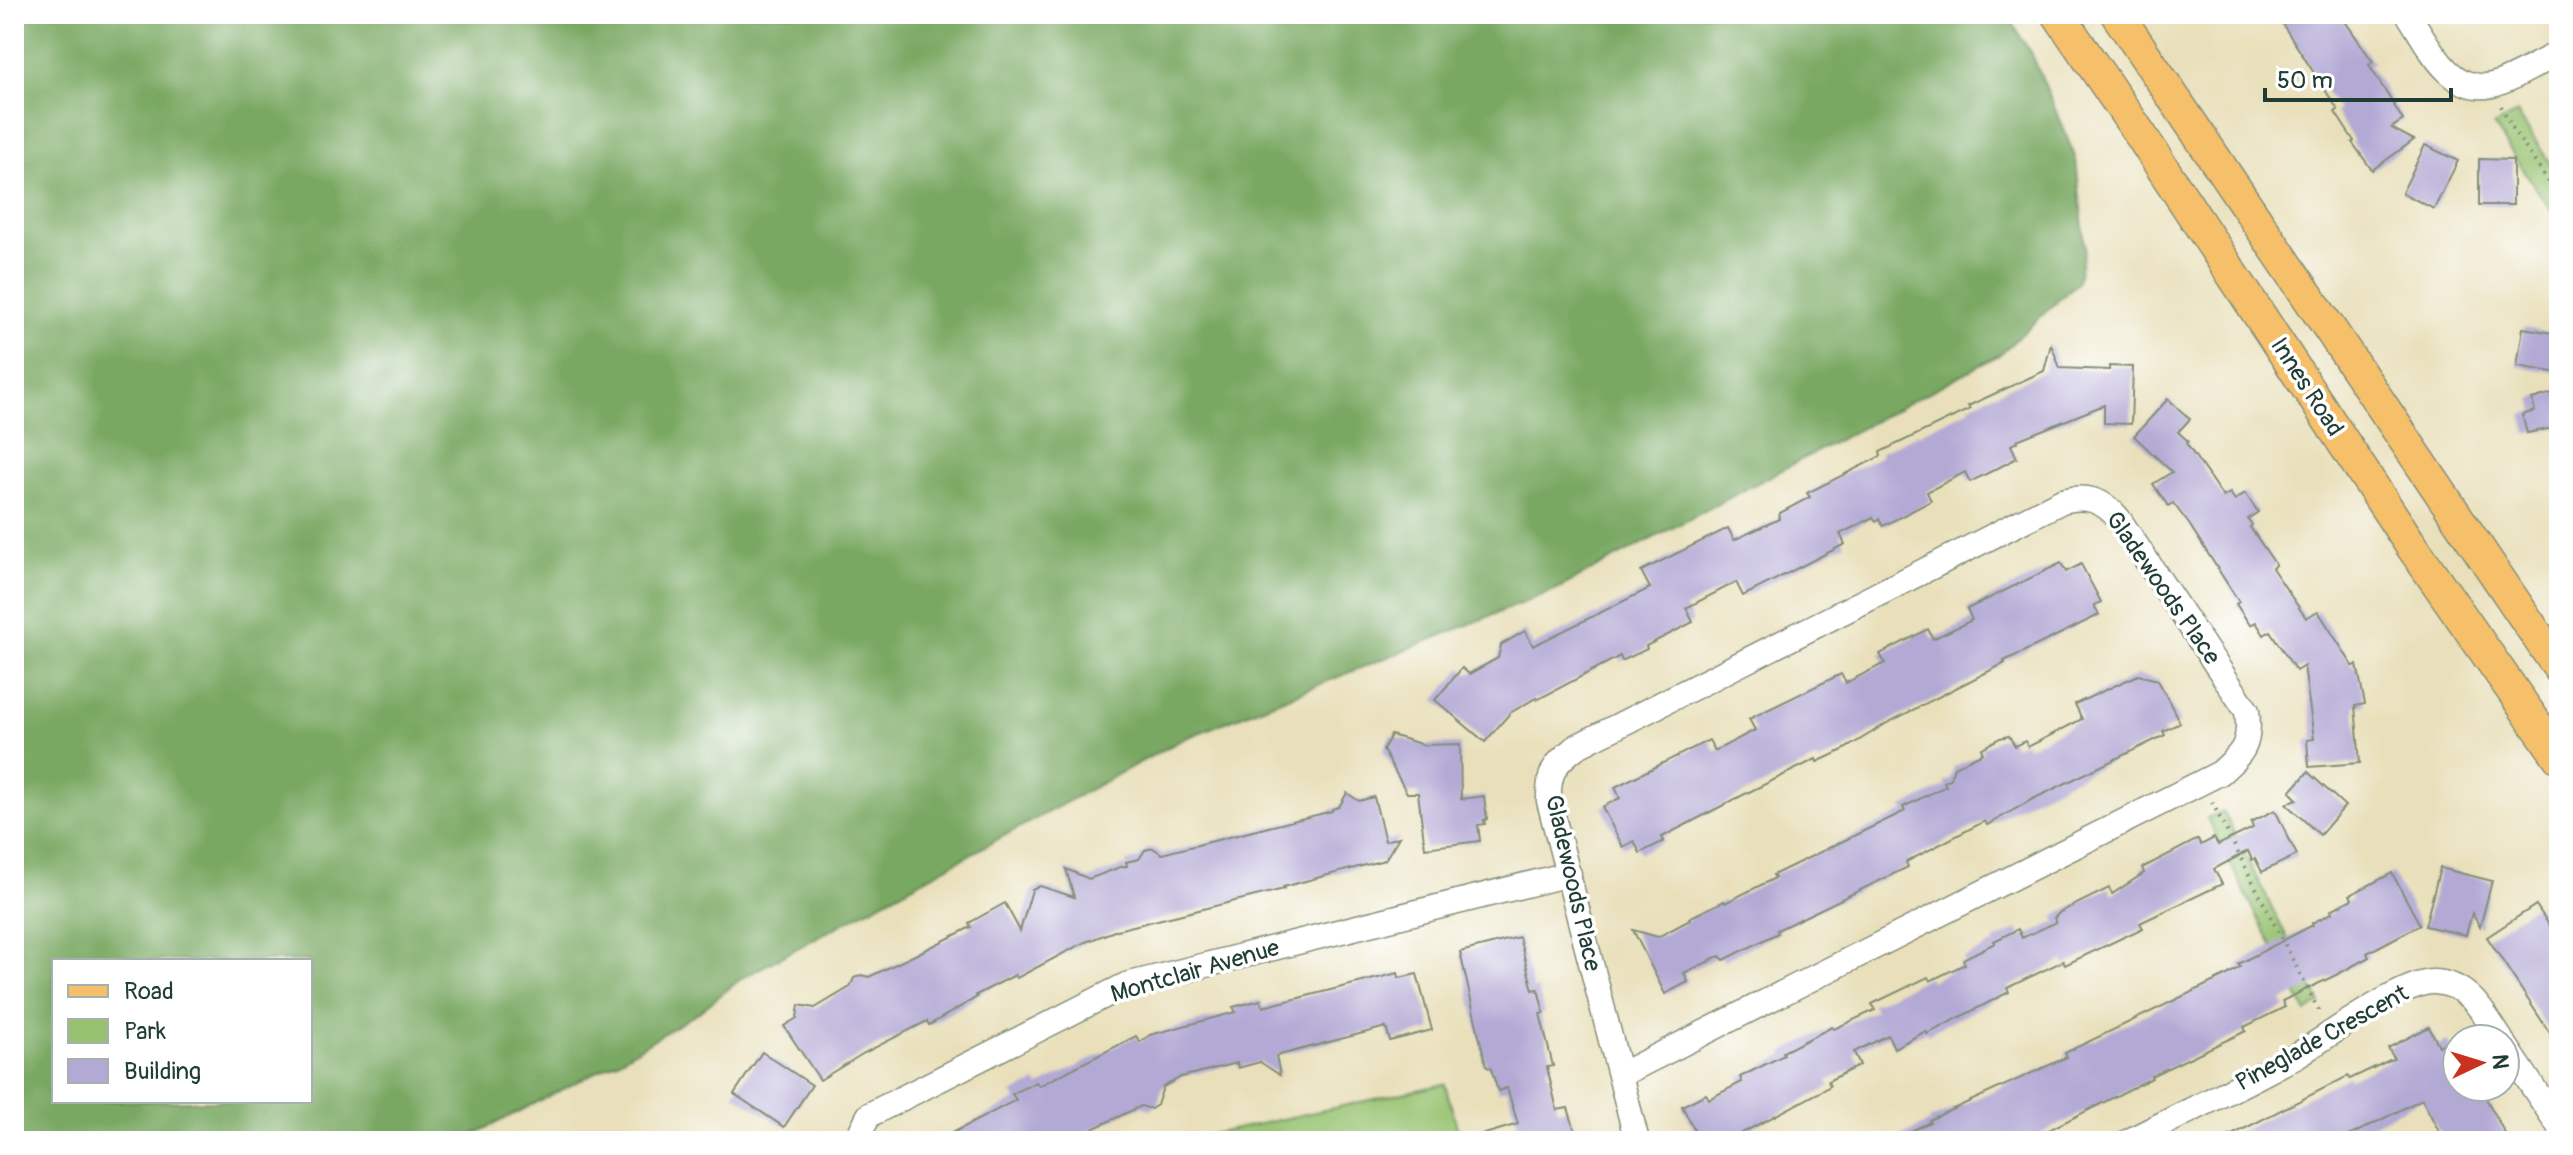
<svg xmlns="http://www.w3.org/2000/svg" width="2573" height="1155" font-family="Pangolin,sans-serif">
  <rect width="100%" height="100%" fill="#fff"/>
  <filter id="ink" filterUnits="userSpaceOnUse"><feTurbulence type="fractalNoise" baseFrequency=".0125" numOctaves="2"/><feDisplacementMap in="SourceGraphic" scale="16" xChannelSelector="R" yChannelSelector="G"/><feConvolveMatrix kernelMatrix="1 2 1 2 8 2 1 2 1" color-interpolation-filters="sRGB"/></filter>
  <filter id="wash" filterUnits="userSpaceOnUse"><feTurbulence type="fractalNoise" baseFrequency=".006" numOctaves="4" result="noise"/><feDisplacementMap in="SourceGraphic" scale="32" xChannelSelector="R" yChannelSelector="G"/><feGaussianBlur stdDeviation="1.8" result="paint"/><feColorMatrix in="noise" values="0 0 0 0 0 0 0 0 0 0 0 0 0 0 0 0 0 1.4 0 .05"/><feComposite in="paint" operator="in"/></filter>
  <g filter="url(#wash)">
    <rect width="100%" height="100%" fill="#e9e0bb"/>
    <g fill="#97c26f" stroke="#5b8052" stroke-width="2">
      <path d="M 2517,113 L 2559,177 L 2559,222 L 2494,126 Z"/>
      <path d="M 2223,811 L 2320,1003 L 2306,1012 L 2207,818 Z"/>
      <path d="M 1445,1084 L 1461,1141 L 1195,1141 L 1208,1135 Z"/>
    </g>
    <path fill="#79a862" stroke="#4c724b" stroke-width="2" fill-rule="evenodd" d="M 14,14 L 2007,14 L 2033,57 L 2076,159 L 2085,248 L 2077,283 L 1999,355 L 1557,589 L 1181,740 L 742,978 L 699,1012 L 618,1061 L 461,1141 L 14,1141 ZM 54,961 L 310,961 L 310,1101 L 54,1101 Z"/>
    <g id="blocks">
      <g fill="#b2a9d4">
        <path d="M 2276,14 L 2340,14 L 2373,62 L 2369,65 L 2403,120 L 2391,128 L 2414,140 L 2372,170 L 2352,142 L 2354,141 L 2335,112 L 2338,110 Z"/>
        <path d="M 2425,145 L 2458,161 L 2434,209 L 2402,193 Z"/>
        <path d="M 2479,159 L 2513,160 L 2513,205 L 2479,205 Z"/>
        <path d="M 2523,328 L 2559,334 L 2559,373 L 2517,366 Z"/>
        <path d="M 2051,344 L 2060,368 L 2109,370 L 2109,366 L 2133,367 L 2131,424 L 2104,423 L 2104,405 L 2017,440 L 2017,442 L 2011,445 L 2017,458 L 1996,469 L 1970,482 L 1965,472 L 1927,492 L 1931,501 L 1883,526 L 1879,519 L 1876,521 L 1873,517 L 1840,534 L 1845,544 L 1743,596 L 1736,582 L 1686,608 L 1693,622 L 1646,646 L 1647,649 L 1622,661 L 1620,656 L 1537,700 L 1536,698 L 1510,713 L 1485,742 L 1435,700 L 1462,668 L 1469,674 L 1498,658 L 1501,645 L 1525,631 L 1533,646 L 1650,588 L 1641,571 L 1728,528 L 1734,540 L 1779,519 L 1780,513 L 1810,497 L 1807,493 L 1881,456 L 1880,452 L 1970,409 L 1968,406 L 2044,371 Z"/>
        <path d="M 2559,391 L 2559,427 L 2527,433 L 2522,415 L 2535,411 L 2532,399 Z"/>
        <path d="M 2168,399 L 2190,419 L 2178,432 L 2188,441 L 2186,443 L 2223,497 L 2230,493 L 2235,500 L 2245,493 L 2258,512 L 2248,519 L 2252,525 L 2250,527 L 2276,565 L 2272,568 L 2306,618 L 2318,611 L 2353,666 L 2357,665 L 2365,704 L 2355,706 L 2360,763 L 2309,767 L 2307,740 L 2314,739 L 2304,666 L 2296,671 L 2270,631 L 2264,635 L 2256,622 L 2250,625 L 2236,604 L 2239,602 L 2189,524 L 2173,503 L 2168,506 L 2153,484 L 2172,472 L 2134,436 Z"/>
        <path d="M 2061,563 L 2066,572 L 2081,564 L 2101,602 L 2094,605 L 2099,615 L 2004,661 L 2005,663 L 1887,723 L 1843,750 L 1817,762 L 1816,759 L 1743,795 L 1662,837 L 1664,841 L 1640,853 L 1634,841 L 1623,847 L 1602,807 L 1620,798 L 1615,787 L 1709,740 L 1715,751 L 1755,730 L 1749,719 L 1841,674 L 1846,683 L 1885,663 L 1880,654 L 1928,629 L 1933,639 L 1972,620 L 1967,609 Z"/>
        <path d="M 2138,675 L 2158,680 L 2180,723 L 2163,731 L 2165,735 L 2033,799 L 1987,825 L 1985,821 L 1906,862 L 1908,867 L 1777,930 L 1778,933 L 1724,960 L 1720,956 L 1684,973 L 1688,982 L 1665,994 L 1633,930 L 1658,937 L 1690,920 L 1689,918 L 1724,901 L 1725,903 L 1775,878 L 1773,875 L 1905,811 L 1903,807 L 1946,786 L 1944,782 L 1950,779 L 1954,767 L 1983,753 L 1981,749 L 2000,738 L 2009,736 L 2015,746 L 2025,741 L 2028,747 L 2082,719 L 2075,704 Z"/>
        <path d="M 1391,735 L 1424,745 L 1460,744 L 1461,799 L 1484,796 L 1487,819 L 1484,820 L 1485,824 L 1478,825 L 1480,841 L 1425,848 L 1418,793 L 1407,793 L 1383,750 Z"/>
        <path d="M 2308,772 L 2345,806 L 2320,835 L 2286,804 L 2297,799 L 2290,792 Z"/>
        <path d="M 1347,793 L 1359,801 L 1374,797 L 1385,841 L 1399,837 L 1385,860 L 1283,887 L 1284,889 L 1117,930 L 1083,943 L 1017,978 L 1015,975 L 976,995 L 977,997 L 929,1025 L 927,1021 L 864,1053 L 820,1080 L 784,1026 L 797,1018 L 799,1005 L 815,1008 L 850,987 L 854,978 L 861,975 L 869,977 L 919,953 L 971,927 L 969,923 L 1005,903 L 1020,931 L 1032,890 L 1040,886 L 1074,897 L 1066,869 L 1089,879 L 1120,867 L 1127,866 L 1126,862 L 1139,859 L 1145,850 L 1153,848 L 1162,854 L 1332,811 L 1332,809 L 1339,807 Z"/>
        <path d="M 2275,810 L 2297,855 L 2262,872 L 2255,858 L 2252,860 L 2248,851 L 2214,869 L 2222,884 L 2140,923 L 2143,928 L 2065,965 L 2063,961 L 2007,988 L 2009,992 L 1927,1034 L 1926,1031 L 1894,1048 L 1888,1035 L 1854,1052 L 1860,1065 L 1828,1081 L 1830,1086 L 1824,1090 L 1740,1134 L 1743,1141 L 1700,1141 L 1682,1106 L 1706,1094 L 1709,1099 L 1742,1082 L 1740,1077 L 1784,1055 L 1783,1052 L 1832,1027 L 1834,1029 L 1875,1010 L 1872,1004 L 1928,977 L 1930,981 L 1965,964 L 1963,959 L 1995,943 L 1994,941 L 2018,929 L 2022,938 L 2056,922 L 2054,918 L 2060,912 L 2109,888 L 2112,894 L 2144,873 L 2142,868 L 2198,839 L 2201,845 L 2214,838 L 2218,845 L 2253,828 L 2251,822 Z"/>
        <path d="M 2440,868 L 2492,881 L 2480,927 L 2472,913 L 2466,935 L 2425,926 Z"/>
        <path d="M 2392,873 L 2420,925 L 2367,953 L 2369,957 L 2338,974 L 2282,1001 L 2285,1007 L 2244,1027 L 2246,1031 L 2151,1076 L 2152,1078 L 2027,1141 L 1890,1141 L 1930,1122 L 1929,1120 L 2067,1057 L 2065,1053 L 2227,975 L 2240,967 L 2238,964 L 2313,925 L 2312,923 L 2332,913 L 2331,910 L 2352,899 L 2350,895 Z"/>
        <path d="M 2536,905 L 2559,940 L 2559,1047 L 2487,937 Z"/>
        <path d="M 1519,937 L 1533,990 L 1538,989 L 1544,1013 L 1540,1014 L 1553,1066 L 1547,1067 L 1557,1110 L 1568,1108 L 1576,1134 L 1549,1141 L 1479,1141 L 1478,1136 L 1518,1124 L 1507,1088 L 1498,1091 L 1491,1069 L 1486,1066 L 1460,952 Z"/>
        <path d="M 1398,973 L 1399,978 L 1417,974 L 1432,1030 L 1390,1041 L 1386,1027 L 1276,1056 L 1280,1075 L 1260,1062 L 1238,1068 L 1237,1063 L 1181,1077 L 1163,1087 L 1157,1105 L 1151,1109 L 1141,1106 L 1067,1141 L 937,1141 L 1016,1100 L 1012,1094 L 1036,1082 L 1039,1086 L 1136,1036 L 1140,1042 L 1150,1035 L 1236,1012 L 1233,1007 L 1261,1000 L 1263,1007 Z"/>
        <path d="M 2429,1027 L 2439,1046 L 2447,1041 L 2457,1060 L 2457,1087 L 2480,1087 L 2509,1141 L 2444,1141 L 2422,1099 L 2339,1141 L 2220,1141 L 2348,1076 L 2350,1079 L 2394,1058 L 2388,1048 Z"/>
        <path d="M 762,1052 L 812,1085 L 784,1127 L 734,1094 Z"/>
      </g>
    </g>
  </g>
  <g filter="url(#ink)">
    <use href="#blocks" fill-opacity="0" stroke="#848e78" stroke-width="2"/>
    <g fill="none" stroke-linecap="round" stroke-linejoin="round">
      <defs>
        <g id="minor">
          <path d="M 2408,14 C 2427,42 2449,95 2492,85 C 2508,82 2542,61 2559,53"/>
          <path d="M 2505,1045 L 2559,1126"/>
          <path d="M 1620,1075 L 2220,773 C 2244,752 2251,744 2247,711 L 2118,518 C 2102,499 2085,495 2062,501 L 1576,747 C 1554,764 1548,772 1549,801 L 1637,1141"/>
          <path d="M 856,1141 L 869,1115 L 1126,985 L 1569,874"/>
          <path d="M 2129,1141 C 2184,1113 2240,1087 2294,1057 C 2325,1039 2402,981 2434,982 C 2469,983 2484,1014 2501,1039"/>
        </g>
        <g id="major">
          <path d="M 2058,14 L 2140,134 L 2409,542 L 2559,757"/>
          <path d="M 2117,14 L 2559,668"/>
        </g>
      </defs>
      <use href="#minor" stroke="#848e78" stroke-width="27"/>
      <use href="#major" stroke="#848e78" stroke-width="35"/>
      <g stroke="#848e78" stroke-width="4" stroke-dasharray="2 6" stroke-linecap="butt">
        <path d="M 2501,106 L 2514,131 L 2559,197"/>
        <path d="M 2212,802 L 2319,1011"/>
      </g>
      <use href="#minor" stroke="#fff" stroke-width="24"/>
      <use href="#major" stroke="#f6c06b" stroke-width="32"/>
    </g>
  </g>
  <g text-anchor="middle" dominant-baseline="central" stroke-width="7" stroke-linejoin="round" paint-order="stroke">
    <g font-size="24" fill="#1f3d34" stroke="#fff">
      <text transform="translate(2307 387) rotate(57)">Innes Road</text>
      <text transform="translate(2163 588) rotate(55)">Gladewoods Place</text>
      <text transform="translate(1573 883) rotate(77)">Gladewoods Place</text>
      <text transform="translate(1195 971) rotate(-16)">Montclair Avenue</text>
      <text transform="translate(2322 1038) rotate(-29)">Pineglade Crescent</text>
    </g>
  </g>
  <rect width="2573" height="1155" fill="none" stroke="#fff" stroke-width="48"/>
  <rect x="52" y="959" width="260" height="144" fill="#ffffff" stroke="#a5b1ae" stroke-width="2"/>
  <rect x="68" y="985" width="40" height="12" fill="#f6c06b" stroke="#a5b1ae" stroke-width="2"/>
  <text x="124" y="999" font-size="24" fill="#1f3d34">Road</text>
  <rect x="68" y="1019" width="40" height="24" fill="#97c26f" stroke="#a5b1ae" stroke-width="2"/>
  <text x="124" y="1039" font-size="24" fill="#1f3d34">Park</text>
  <rect x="68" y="1059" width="40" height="24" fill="#b2a9d4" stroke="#a5b1ae" stroke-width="2"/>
  <text x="124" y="1079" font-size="24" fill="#1f3d34">Building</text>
  <g transform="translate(2481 1063) rotate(86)"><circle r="38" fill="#ffffff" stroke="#a5b1ae" stroke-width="2"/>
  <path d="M0-6L14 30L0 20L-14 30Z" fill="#c8321e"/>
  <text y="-12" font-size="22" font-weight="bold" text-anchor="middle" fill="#1f3d34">N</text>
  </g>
  <path d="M2265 88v12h186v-12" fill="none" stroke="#1f3d34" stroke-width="4"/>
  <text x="2277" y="88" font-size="24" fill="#1f3d34" stroke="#ffffff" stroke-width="6" paint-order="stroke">50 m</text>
</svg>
